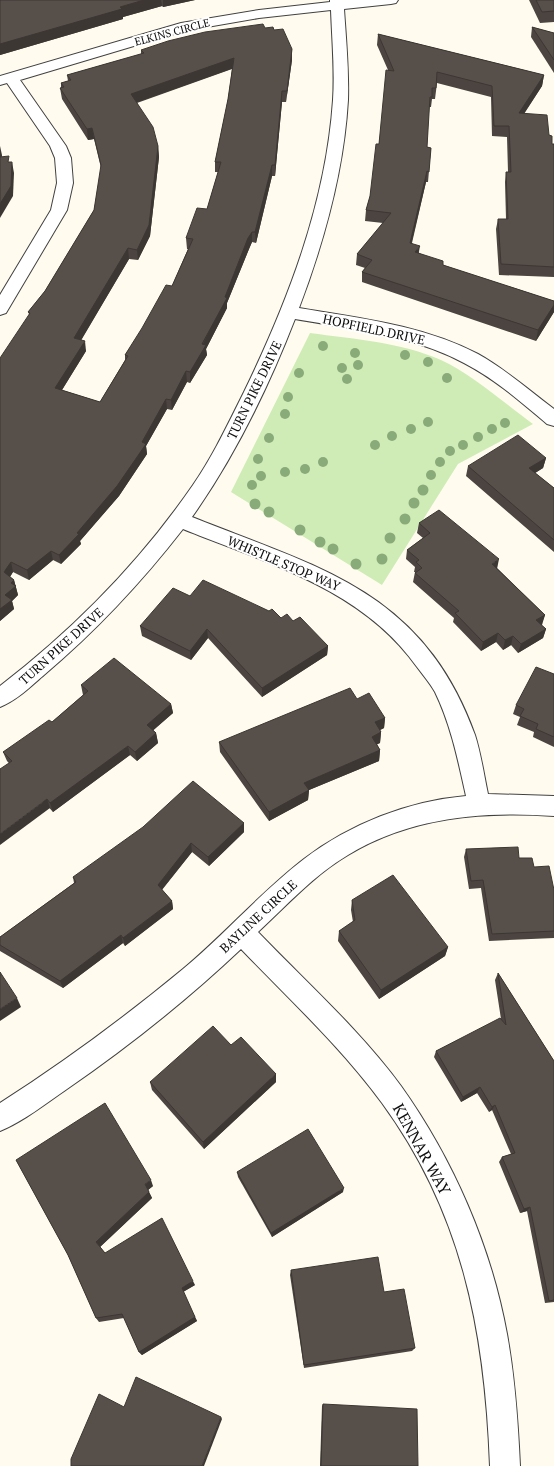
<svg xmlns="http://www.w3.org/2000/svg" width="554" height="1466" font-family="'PT Serif',serif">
  <rect width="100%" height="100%" fill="#fffcef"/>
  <path fill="#d0ecb6" d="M 310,333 C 354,339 400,342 441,360 C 472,374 505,404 533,424 L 458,464 L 382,585 L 231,492 Z"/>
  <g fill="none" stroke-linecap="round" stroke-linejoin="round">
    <defs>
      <path id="minor" d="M 330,0 L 398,0 L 396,3 L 391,4 L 344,9 C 346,39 349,70 348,100 C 344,171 324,242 299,308 C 359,318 423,325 478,354 C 505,369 529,390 554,409 L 554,426 L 547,424 C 521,402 495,379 464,363 C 412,335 352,329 295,319 C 269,386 234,458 192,517 C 320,568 423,591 475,735 C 481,754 484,775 488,794 L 554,796 L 554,816 C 483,811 411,817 348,855 C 314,875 287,905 258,932 C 306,982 360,1030 401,1086 C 453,1159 491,1246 507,1334 C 515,1378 518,1422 520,1466 L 490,1466 C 485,1332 463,1214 382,1103 C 341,1047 289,999 241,949 C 187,1000 128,1047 67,1089 C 45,1104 24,1121 0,1131 L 0,1103 C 64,1062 125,1017 183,969 C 225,934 261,892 304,859 C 350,824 408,801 466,796 C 458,760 451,725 435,692 C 430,683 423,675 417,667 C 362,589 267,563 183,529 C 141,583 96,631 44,675 C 31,686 16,701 0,707 L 0,686 C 74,629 140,562 193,485 C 213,456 228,424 244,392 C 288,301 326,203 333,100 C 335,70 332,40 331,10 L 259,18 L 184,31 L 20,80 L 66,146 L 71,158 L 73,183 L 67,210 L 6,313 L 0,315 L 0,295 L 51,210 L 57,183 L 55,158 L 50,146 L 7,83 L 0,85 L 0,76 L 181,23 L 259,10 L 330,2 Z"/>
    </defs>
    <use href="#minor" stroke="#414141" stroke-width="2"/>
    <use href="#minor" fill="#fff" fill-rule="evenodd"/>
  </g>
  <g fill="#89ab7a">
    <circle cx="323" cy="346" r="5"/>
    <circle cx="355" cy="353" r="5"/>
    <circle cx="405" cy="355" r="5"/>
    <circle cx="428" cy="362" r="5"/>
    <circle cx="358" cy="365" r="5"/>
    <circle cx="342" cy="368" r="5"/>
    <circle cx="299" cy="373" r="5"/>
    <circle cx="447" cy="378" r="5"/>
    <circle cx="347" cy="379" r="5"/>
    <circle cx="288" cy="397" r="5"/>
    <circle cx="285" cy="414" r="5"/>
    <circle cx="428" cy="422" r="5"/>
    <circle cx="505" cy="423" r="5"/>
    <circle cx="411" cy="429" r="5"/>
    <circle cx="492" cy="429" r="5"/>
    <circle cx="392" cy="436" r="5"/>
    <circle cx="478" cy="437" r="5"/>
    <circle cx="269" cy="438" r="5"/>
    <circle cx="375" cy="445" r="5"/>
    <circle cx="463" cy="445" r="5"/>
    <circle cx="450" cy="451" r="5"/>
    <circle cx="258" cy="459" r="5"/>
    <circle cx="323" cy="462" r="5"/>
    <circle cx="440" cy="462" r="5"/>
    <circle cx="305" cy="469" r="5"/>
    <circle cx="285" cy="472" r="5"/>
    <circle cx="431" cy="475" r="5"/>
    <circle cx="261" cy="476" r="5"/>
    <circle cx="252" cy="485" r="5"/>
    <circle cx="423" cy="490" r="5.5"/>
    <circle cx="414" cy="503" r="5.5"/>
    <circle cx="255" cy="504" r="5.5"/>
    <circle cx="269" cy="512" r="5.5"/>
    <circle cx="405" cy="519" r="5.5"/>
    <circle cx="300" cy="530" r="5.5"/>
    <circle cx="390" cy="538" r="5.5"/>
    <circle cx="320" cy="542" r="5.5"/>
    <circle cx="333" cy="549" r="5.5"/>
    <circle cx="382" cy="559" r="5.5"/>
    <circle cx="356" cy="564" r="5.5"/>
  </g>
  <g fill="#4b4440" fill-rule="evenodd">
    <path d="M 0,0 L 195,0 L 163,7 L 162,6 L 123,17 L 123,19 L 0,55 Z"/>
    <path d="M 529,0 L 554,0 L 554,22 L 540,23 Z"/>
    <path d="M 532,27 L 554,33 L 554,73 L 531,37 Z"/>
    <path d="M 265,28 L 274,30 L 292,49 L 292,60 L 286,102 L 282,102 L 275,176 L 272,176 L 256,243 L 252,242 L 249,249 L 227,303 L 227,308 L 206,349 L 207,355 L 190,383 L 187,382 L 172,410 L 167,409 L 146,446 L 147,454 L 119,496 L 80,541 L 81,544 L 61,564 L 53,560 L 29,580 L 13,572 L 10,577 L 14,580 L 18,595 L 12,601 L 14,609 L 0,621 L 29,314 L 28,312 L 45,291 L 94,210 L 101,168 L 94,139 L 88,140 L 62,99 L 60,88 L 61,88 L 61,83 L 68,81 L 67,75 L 141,54 L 141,50 ZM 232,69 L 228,99 L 215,162 L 215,172 L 218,172 L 207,209 L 186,238 L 187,249 L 188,249 L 172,286 L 125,355 L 125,360 L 100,402 L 62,390 L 86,351 L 81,340 L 129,259 L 138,260 L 150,236 L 159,157 L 158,146 L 137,103 Z"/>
    <path d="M 378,34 L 544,75 L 542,86 L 524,114 L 549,135 L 552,144 L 554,144 L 554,277 L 499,275 L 496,229 L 498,219 L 506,219 L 505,182 L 506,172 L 508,172 L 507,137 L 492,136 L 491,97 L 437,83 L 435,99 L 432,99 L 431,107 L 429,107 L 427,147 L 431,148 L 428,182 L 426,182 L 412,243 L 419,253 L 443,265 L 554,301 L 554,312 L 536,341 L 362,282 L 362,272 L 365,268 L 356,265 L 357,254 L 383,223 L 365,221 L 366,210 L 370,196 L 379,144 L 388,70 L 377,45 Z"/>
    <path d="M 546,458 L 543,468 L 535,473 L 554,488 L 554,552 L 466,476 L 468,466 Z"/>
    <path d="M 419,523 L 497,568 L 545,615 L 541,625 L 546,629 L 543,638 L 518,653 L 511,645 L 503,650 L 496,642 L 481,651 L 453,622 L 454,618 L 413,582 L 415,572 L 414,572 L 415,567 L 406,559 L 407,550 L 423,538 L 417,533 Z"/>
    <path d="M 190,596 L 293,621 L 328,646 L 327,655 L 262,697 L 208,638 L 191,660 L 142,636 L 140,626 Z"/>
    <path d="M 554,674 L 554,747 L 533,737 L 534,732 L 517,725 L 520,717 L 513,714 L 516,705 Z"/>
    <path d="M 81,685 L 171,704 L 173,713 L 153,730 L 156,733 L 158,743 L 137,761 L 130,755 L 53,812 L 7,761 L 3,752 L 52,722 L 83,695 Z"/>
    <path d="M 357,699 L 385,718 L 384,728 L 380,730 L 381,732 L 380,743 L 377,744 L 380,750 L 379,761 L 309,790 L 308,800 L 269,821 L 220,752 L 219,742 Z"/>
    <path d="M 244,823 L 244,832 L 209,866 L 192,852 L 162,890 L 172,901 L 173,909 L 125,946 L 123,943 L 63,988 L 0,951 L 0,937 L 74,883 L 73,877 Z"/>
    <path d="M 466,849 L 519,858 L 534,867 L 554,890 L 554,938 L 489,941 L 481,888 L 469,889 L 464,857 Z"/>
    <path d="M 352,900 L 448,947 L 445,956 L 379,999 L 338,941 L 339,931 L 353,922 L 351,910 Z"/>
    <path d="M 498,973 L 554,1061 L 554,1302 L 545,1303 L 527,1211 L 520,1213 L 499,1162 L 502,1157 L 511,1154 L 492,1110 L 489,1112 L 477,1093 L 461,1102 L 434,1057 L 436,1051 L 501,1019 L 495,980 Z"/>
    <path d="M 231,1045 L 276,1082 L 204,1149 L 152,1090 L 150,1082 Z"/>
    <path d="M 16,1160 L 153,1186 L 148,1190 L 152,1198 L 100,1247 L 105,1253 L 195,1285 L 183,1292 L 197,1321 L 142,1355 L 139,1352 L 124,1318 L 99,1322 L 96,1318 L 68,1255 Z"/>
    <path d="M 237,1172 L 343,1192 L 272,1237 L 238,1177 Z"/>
    <path d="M 291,1270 L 384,1292 L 415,1348 L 412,1351 L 304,1368 L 290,1275 Z"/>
    <path d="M 323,1404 L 418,1466 L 320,1466 L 322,1406 Z"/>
  </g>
  <g fill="#3d3734">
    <path d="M 144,0 L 161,0 L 162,6 L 123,17 L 123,19 L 0,55 L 0,44 L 120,7 Z"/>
    <path d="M 163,0 L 195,0 L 163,7 Z"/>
    <path d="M 292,49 L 292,60 L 286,102 L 287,91 Z"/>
    <path d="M 234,58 L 234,68 L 132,104 L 131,94 Z"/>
    <path d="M 544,75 L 542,86 L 517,124 L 519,113 Z"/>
    <path d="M 282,91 L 282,102 L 275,176 L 275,165 Z"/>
    <path d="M 92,128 L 94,139 L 88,140 L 87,129 Z"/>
    <path d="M 0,146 L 2,155 L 1,167 L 0,162 Z"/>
    <path d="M 158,146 L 159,157 L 150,236 L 138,260 L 137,250 Z"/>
    <path d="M 12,162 L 14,173 L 13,196 L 0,218 L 0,204 Z"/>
    <path d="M 272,165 L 272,176 L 256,243 L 255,232 Z"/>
    <path d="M 427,171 L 426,182 L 409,253 L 410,243 Z"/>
    <path d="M 252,232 L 252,242 L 249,249 L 227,303 L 227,308 L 206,349 L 207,355 L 190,383 L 190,372 L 225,297 L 248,238 Z"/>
    <path d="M 420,246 L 418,257 L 415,252 Z"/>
    <path d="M 128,248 L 129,259 L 76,349 L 74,338 Z"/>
    <path d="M 554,305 L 554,312 L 536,341 L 538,330 Z"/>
    <path d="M 85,341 L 86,351 L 57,398 L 55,388 Z"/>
    <path d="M 186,371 L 187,382 L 172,410 L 171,400 Z"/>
    <path d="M 166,399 L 167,409 L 146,446 L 147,454 L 119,496 L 80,541 L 81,544 L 61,564 L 59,555 L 77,533 L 142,442 Z"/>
    <path d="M 546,458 L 543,468 L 527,478 L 529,468 Z"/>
    <path d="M 51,551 L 53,560 L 29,580 L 27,570 Z"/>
    <path d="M 499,559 L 497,569 L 492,564 Z"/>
    <path d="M 11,562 L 13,572 L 7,581 L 4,572 Z"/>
    <path d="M 14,580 L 18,595 L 12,601 L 14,609 L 0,621 L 0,609 L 5,595 L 11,583 Z"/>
    <path d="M 545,615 L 542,625 L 534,629 L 536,620 Z"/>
    <path d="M 207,629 L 208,638 L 191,660 L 190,651 Z"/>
    <path d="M 546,629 L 543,638 L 518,653 L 521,644 Z"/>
    <path d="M 498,633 L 496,642 L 481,651 L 483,642 Z"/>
    <path d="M 513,636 L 511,645 L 503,650 L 505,640 Z"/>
    <path d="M 328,646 L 327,655 L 262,697 L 262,688 Z"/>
    <path d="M 171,704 L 173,713 L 148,735 L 147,725 Z"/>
    <path d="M 385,718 L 384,728 L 374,733 L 375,722 Z"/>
    <path d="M 381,732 L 380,743 L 371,747 L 372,737 Z"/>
    <path d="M 156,733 L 158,743 L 137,761 L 135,752 Z"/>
    <path d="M 128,746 L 130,755 L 53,812 L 50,803 Z"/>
    <path d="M 380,750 L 379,761 L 309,790 L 308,800 L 269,821 L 269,812 L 304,783 Z"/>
    <path d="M 47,799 L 50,808 L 0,845 L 0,834 Z"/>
    <path d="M 244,823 L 244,832 L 209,866 L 208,857 Z"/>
    <path d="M 191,843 L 192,852 L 159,893 L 158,885 Z"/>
    <path d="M 172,901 L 173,909 L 125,946 L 123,938 Z"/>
    <path d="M 121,935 L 123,943 L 63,988 L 60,981 Z"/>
    <path d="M 448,947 L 445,956 L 379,999 L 381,990 Z"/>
    <path d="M 17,998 L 21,1007 L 0,1021 L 0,1009 Z"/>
    <path d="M 276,1074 L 276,1082 L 204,1149 L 203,1142 Z"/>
    <path d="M 480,1087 L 477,1093 L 461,1102 L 463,1097 Z"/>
    <path d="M 495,1105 L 492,1110 L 489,1112 L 492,1107 Z"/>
    <path d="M 151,1180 L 153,1186 L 148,1190 L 145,1184 Z"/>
    <path d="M 344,1188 L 343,1192 L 272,1237 L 271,1233 Z"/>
    <path d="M 149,1192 L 152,1198 L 100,1247 L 96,1242 Z"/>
    <path d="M 530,1207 L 527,1211 L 520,1213 L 524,1209 Z"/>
    <path d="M 193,1281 L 195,1285 L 183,1292 L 182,1288 Z"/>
    <path d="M 195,1317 L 197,1321 L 142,1355 L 139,1352 Z"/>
    <path d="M 221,1417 L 222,1419 L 204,1466 L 202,1466 Z"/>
  </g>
  <g fill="#574f4a" stroke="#3d3734" fill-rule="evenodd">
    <path d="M 0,0 L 144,0 L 120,7 L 122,9 L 0,44 Z"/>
    <path d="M 536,0 L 554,0 L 554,11 L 542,12 Z"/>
    <path d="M 263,24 L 265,28 L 273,27 L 274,30 L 283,29 L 292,49 L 287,91 L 282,91 L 275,165 L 272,165 L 255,232 L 252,232 L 248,238 L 225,297 L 227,298 L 202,344 L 206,345 L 190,372 L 186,371 L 171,400 L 166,399 L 142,442 L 146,444 L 117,486 L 77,533 L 79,534 L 59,555 L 51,551 L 27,570 L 11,562 L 4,572 L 14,580 L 11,583 L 16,586 L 5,595 L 12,600 L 0,609 L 0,358 L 30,313 L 28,312 L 45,291 L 94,210 L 101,165 L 92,128 L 87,129 L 60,88 L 64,87 L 61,83 L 71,80 L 67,75 L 144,53 L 141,50 L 168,41 L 205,32 ZM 234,58 L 228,99 L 215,162 L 221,162 L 207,209 L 197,208 L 186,238 L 193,239 L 172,286 L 166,285 L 142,328 L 125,355 L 128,356 L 100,402 L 55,388 L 85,341 L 74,338 L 128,248 L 137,250 L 149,225 L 158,146 L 153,127 L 131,94 Z"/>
    <path d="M 532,27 L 554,33 L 554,60 Z"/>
    <path d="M 378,34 L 544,75 L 519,113 L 547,115 L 549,135 L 552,136 L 552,144 L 554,144 L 554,267 L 501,264 L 498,219 L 508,219 L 506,172 L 511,172 L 509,126 L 494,126 L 492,86 L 437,72 L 436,88 L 432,88 L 432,97 L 430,97 L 427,147 L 431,148 L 429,172 L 427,171 L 410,243 L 420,246 L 415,252 L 443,261 L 443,265 L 554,301 L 554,305 L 538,330 L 362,272 L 372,260 L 357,254 L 391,213 L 366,210 L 370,196 L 376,144 L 379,144 L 386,70 L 394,71 Z"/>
    <path d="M 9,156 L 8,162 L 12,162 L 11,186 L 0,204 L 0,157 Z"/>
    <path d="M 518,435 L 546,458 L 529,468 L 554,488 L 554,540 L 468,466 Z"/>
    <path d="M 439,510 L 499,559 L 492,564 L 545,615 L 536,620 L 546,629 L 521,644 L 513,636 L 505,640 L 498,633 L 483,642 L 455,613 L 459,611 L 415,573 L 422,568 L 416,562 L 419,560 L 407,550 L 430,533 L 419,523 Z"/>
    <path d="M 203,580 L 269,611 L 272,609 L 281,618 L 287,614 L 293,621 L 300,617 L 328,646 L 262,688 L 207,629 L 190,651 L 140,626 L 173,588 L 190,596 Z"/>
    <path d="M 114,658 L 171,704 L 147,725 L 156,733 L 135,752 L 128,746 L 50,803 L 47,799 L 0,834 L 0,769 L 12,761 L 3,752 L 49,720 L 52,722 L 88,691 L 81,685 Z"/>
    <path d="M 536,667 L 554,674 L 554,737 L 536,729 L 538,724 L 520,716 L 524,709 L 516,705 Z"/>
    <path d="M 350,688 L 357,699 L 369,693 L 385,718 L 375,722 L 381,732 L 372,737 L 380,750 L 304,783 L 309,790 L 269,812 L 219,742 Z"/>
    <path d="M 193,781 L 244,823 L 208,857 L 191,843 L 158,885 L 172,901 L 123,938 L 121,935 L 60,981 L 0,945 L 0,937 L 76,882 L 73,877 L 143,827 Z"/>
    <path d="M 518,847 L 519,858 L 532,858 L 534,867 L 549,866 L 554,890 L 554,931 L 492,934 L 483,880 L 471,881 L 466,849 Z"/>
    <path d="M 393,875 L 448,947 L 381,990 L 339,931 L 355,920 L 352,900 Z"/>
    <path d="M 0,972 L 17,998 L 0,1009 Z"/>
    <path d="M 498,973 L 554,1061 L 554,1300 L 549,1301 L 530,1207 L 524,1209 L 502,1157 L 515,1153 L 495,1105 L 492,1107 L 480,1087 L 463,1097 L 436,1051 L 500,1018 L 506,1025 Z"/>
    <path d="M 213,1026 L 231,1045 L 241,1037 L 276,1074 L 203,1142 L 150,1082 Z"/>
    <path d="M 105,1103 L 151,1180 L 145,1184 L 149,1192 L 96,1242 L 105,1253 L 162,1218 L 193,1281 L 182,1288 L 195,1317 L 139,1352 L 122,1314 L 96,1318 L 68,1255 L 16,1160 Z"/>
    <path d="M 308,1129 L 344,1188 L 271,1233 L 237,1172 Z"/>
    <path d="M 378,1257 L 384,1292 L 404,1289 L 415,1348 L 304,1365 L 291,1270 Z"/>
    <path d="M 136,1377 L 221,1417 L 202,1466 L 71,1466 L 71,1459 L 99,1394 L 124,1407 Z"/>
    <path d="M 323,1404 L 417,1409 L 418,1466 L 321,1466 Z"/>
  </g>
  <g text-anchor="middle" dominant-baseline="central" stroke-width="4" stroke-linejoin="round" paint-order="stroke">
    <g font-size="11" fill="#0e0e0e" stroke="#fff">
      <text transform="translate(172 32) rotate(-15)">ELKINS CIRCLE</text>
    </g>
    <g font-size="13" fill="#0e0e0e" stroke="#fff">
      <text transform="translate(374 329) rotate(12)">HOPFIELD DRIVE</text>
      <text transform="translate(254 390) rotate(-64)">TURN PIKE DRIVE</text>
      <text transform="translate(284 563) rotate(23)">WHISTLE STOP WAY</text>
      <text transform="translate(61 646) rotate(-42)">TURN PIKE DRIVE</text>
      <text transform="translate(258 916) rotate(-43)">BAYLINE CIRCLE</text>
    </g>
    <g font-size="16" fill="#0e0e0e" stroke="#fff">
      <text transform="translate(422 1149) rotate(61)">KENNAR WAY</text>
    </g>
  </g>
</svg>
